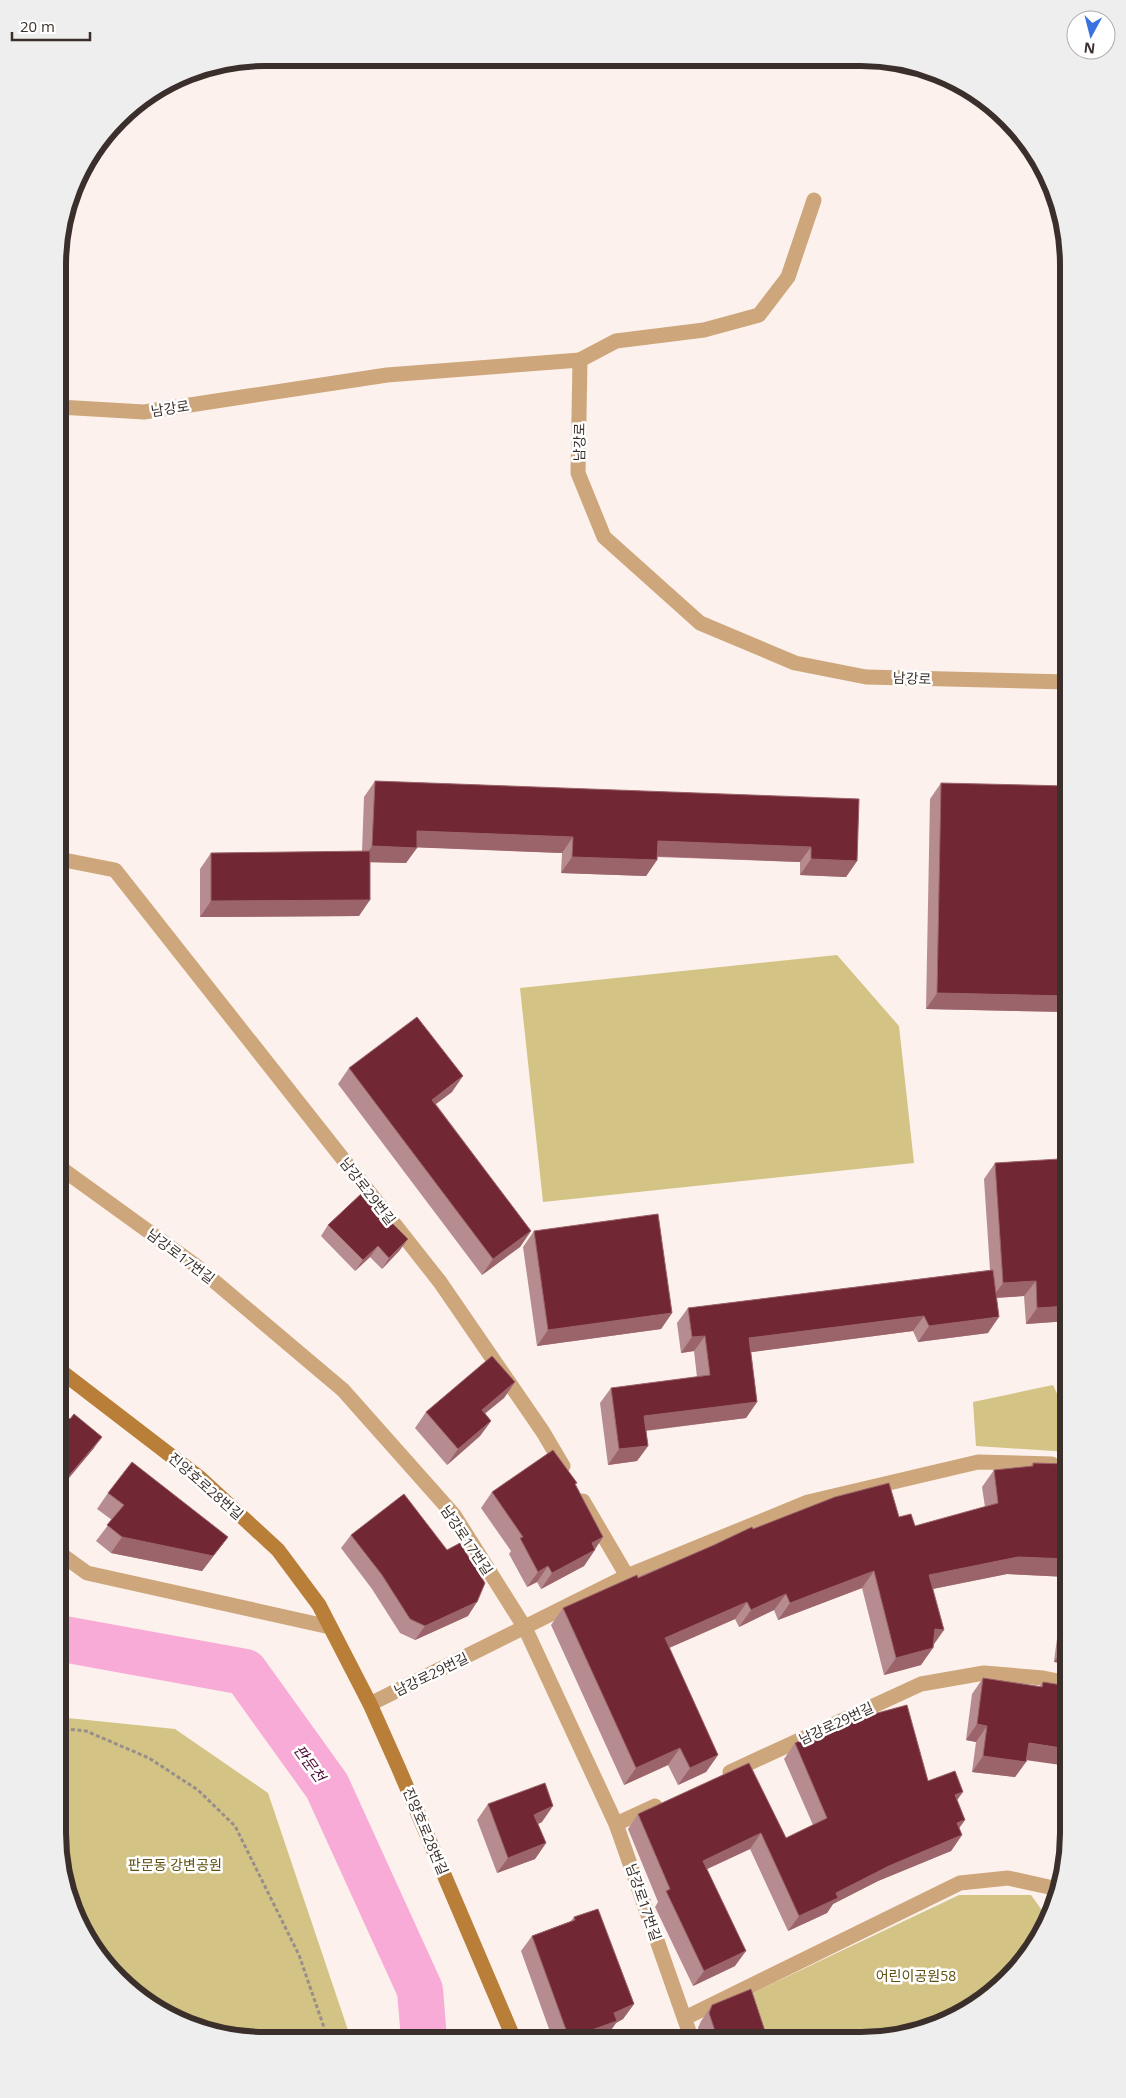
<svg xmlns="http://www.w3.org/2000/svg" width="1126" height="2098" font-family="'Open Sans','Noto Sans KR',sans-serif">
  <rect width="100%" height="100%" fill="#fcf1ec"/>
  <g fill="#d3c385">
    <path d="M 837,955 L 899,1026 L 914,1163 L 543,1202 L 520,988 Z"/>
    <path d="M 1053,1385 L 1061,1402 L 1068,1402 L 1068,1452 L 976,1446 L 973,1402 Z"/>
    <path d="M 58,1717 L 175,1729 L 268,1793 L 351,2039 L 238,2039 L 173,2019 L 128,1989 L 93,1949 L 68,1899 L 58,1833 Z"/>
    <path d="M 959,1895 L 1031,1895 L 1046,1916 L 1043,1929 L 1025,1960 L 977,2005 L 927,2030 L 861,2040 L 759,2040 L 744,1997 Z"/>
  </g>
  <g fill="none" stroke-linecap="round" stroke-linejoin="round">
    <path stroke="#f8abd6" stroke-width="46" d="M 58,1638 L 245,1672 L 327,1786 L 420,1990 L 424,2039"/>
    <path stroke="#998e8a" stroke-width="3" stroke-dasharray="4 2.5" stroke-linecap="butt" d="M 58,1728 L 86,1731 L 149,1758 L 198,1790 L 235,1826 L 299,1955 L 328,2039"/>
    <g stroke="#cea67b" stroke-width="15">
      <path d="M 580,360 L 616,341 L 704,330 L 759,315 L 788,277 L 814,200"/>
      <path d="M 59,407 L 144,412 L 387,375 L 580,360 L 578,473 L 604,537 L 700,623 L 795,663 L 866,677 L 1068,682"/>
      <path d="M 59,859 L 115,870 L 440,1282 L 543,1432 L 563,1466"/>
      <path d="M 58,1166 L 195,1265 L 343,1390 L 454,1515 L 525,1628 L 616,1824 L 692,2040"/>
      <path d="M 583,1501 L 627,1576"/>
      <path d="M 58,1552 L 87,1573 L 330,1627"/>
      <path d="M 370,1704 L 627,1576 L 808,1502 L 978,1462 L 1052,1464"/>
      <path d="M 730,1772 L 921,1684 L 984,1673 L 1043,1678 L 1068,1683"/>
      <path d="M 616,1824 L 655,1806"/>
      <path d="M 685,2018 L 960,1883 L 1008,1878 L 1058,1889"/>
    </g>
    <path stroke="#b97f39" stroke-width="15" d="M 58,1369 L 200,1478 L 278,1550 L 319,1605 L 370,1704 L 399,1769 L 514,2039"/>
  </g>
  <g fill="#b68c90">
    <path d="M 375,781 L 859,799 L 857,861 L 846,877 L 800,875 L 800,862 L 657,857 L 657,860 L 646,876 L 561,873 L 562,853 L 417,847 L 406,863 L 370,862 L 359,916 L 200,917 L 200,869 L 211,853 L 362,852 L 364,797 Z"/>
    <path d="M 941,783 L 1068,1012 L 926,1009 L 930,799 Z"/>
    <path d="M 349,1068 L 452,1092 L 436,1104 L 531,1231 L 520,1247 L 482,1275 L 338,1084 Z"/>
    <path d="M 995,1163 L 1062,1203 L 1068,1203 L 1068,1321 L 1026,1324 L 1024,1296 L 996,1298 L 988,1333 L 918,1342 L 913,1331 L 751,1352 L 757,1402 L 746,1418 L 646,1431 L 648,1446 L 637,1461 L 608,1465 L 600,1403 L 611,1388 L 697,1377 L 694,1351 L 681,1353 L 677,1323 L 688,1308 L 990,1270 L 984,1179 Z"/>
    <path d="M 328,1225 L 400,1250 L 382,1269 L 370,1257 L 355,1271 L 321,1236 Z"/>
    <path d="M 534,1231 L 672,1313 L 661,1329 L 537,1346 L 523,1247 Z"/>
    <path d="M 515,1382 L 504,1398 L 485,1413 L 491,1421 L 480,1436 L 447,1465 L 415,1428 L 426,1412 Z"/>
    <path d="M 70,1419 L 94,1448 L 58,1491 L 58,1424 Z"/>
    <path d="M 1033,1463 L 1068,1464 L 1068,1577 L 1007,1574 L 933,1589 L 933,1645 L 921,1665 L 884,1675 L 862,1588 L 778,1620 L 774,1610 L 739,1627 L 735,1619 L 669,1648 L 718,1755 L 706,1772 L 678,1785 L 668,1765 L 624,1785 L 551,1625 L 563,1608 L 753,1529 L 899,1517 L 915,1526 L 985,1507 L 982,1487 L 994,1470 L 1031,1466 Z"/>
    <path d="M 576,1485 L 603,1537 L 584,1566 L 541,1589 L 537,1582 L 527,1587 L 509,1554 L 511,1551 L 481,1508 L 492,1492 Z"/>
    <path d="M 108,1493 L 228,1537 L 202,1571 L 111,1553 L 96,1541 L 112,1520 L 97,1509 Z"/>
    <path d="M 351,1535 L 468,1616 L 415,1640 L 400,1633 L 372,1589 L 341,1548 Z"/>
    <path d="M 1068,1583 L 1068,1664 L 1054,1662 L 1063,1591 Z"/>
    <path d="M 983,1678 L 1040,1686 L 1043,1682 L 1027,1760 L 1015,1777 L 972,1772 L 976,1742 L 966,1740 L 972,1694 Z"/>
    <path d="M 795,1743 L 928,1781 L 957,1799 L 965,1820 L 959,1828 L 962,1835 L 951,1851 L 878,1881 L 833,1904 L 827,1913 L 788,1931 L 750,1849 L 707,1869 L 735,1966 L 693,1986 L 655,1907 L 658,1902 L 628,1829 L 638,1814 L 749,1763 L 786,1838 L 813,1825 L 784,1759 Z"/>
    <path d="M 488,1804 L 542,1822 L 538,1824 L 546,1843 L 535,1859 L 497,1873 L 477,1820 Z"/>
    <path d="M 574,1917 L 634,2004 L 623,2019 L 616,2023 L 606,2037 L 597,2040 L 553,2040 L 521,1951 L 532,1936 L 571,1921 Z"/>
    <path d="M 712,2005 L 768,2040 L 702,2040 L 698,2028 L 701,2021 Z"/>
  </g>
  <g fill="#9b646b">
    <path d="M 417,831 L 573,837 L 562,853 L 406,847 Z"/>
    <path d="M 658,841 L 811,847 L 800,862 L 647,856 Z"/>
    <path d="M 372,846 L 417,848 L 406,863 L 361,862 Z"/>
    <path d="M 572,857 L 657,860 L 646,876 L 561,873 Z"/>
    <path d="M 811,859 L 857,861 L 846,877 L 800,875 Z"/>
    <path d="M 370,900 L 359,916 L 200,917 L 211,901 Z"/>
    <path d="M 937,993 L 1068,996 L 1068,1012 L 926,1009 Z"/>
    <path d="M 463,1076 L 452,1092 L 421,1115 L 432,1100 Z"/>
    <path d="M 531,1231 L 520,1247 L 482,1275 L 493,1259 Z"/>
    <path d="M 408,1239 L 400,1250 L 382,1269 L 389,1258 Z"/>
    <path d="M 378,1246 L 370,1257 L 355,1271 L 363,1260 Z"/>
    <path d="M 1036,1281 L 1024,1296 L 992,1298 L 1003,1283 Z"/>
    <path d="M 1068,1306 L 1068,1321 L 1026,1324 L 1037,1308 Z"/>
    <path d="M 672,1313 L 661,1329 L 537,1346 L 548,1330 Z"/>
    <path d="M 924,1316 L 913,1331 L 738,1354 L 749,1338 Z"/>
    <path d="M 999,1317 L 988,1333 L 918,1342 L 929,1326 Z"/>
    <path d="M 705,1336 L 694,1351 L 681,1353 L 692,1337 Z"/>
    <path d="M 515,1382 L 504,1398 L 471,1425 L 482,1410 Z"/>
    <path d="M 757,1402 L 746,1418 L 633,1432 L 644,1416 Z"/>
    <path d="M 491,1421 L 480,1436 L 447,1465 L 458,1449 Z"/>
    <path d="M 102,1437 L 94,1448 L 58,1491 L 61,1485 Z"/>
    <path d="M 648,1446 L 637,1461 L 608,1465 L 619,1449 Z"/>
    <path d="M 122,1537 L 228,1537 L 202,1571 L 111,1553 Z"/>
    <path d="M 603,1537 L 593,1552 L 595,1550 L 584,1566 L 541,1589 L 552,1573 L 592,1543 Z"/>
    <path d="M 1018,1557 L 1068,1559 L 1068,1577 L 1007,1574 L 917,1592 L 929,1575 Z"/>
    <path d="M 548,1566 L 537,1582 L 527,1587 L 538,1572 Z"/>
    <path d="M 874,1571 L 862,1588 L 778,1620 L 790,1603 Z"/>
    <path d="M 786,1594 L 774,1610 L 739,1627 L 751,1610 Z"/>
    <path d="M 477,1602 L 468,1616 L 415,1640 L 425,1626 Z"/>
    <path d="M 747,1602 L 735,1619 L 653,1655 L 665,1638 Z"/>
    <path d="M 935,1629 L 944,1630 L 932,1647 Z"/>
    <path d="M 933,1648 L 921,1665 L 884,1675 L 896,1658 Z"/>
    <path d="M 1061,1651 L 1068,1652 L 1068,1664 L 1054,1662 Z"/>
    <path d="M 977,1724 L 987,1726 L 976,1742 L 966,1740 Z"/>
    <path d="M 1029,1743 L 1068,1749 L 1068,1766 L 1018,1759 Z"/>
    <path d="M 680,1748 L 668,1765 L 624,1785 L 636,1768 Z"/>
    <path d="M 718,1755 L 706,1772 L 678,1785 L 690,1768 Z"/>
    <path d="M 983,1756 L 1026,1762 L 1015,1777 L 972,1772 Z"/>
    <path d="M 963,1792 L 952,1807 L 955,1795 Z"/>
    <path d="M 553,1806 L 542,1822 L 523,1831 L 534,1815 Z"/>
    <path d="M 965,1820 L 954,1835 L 957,1823 Z"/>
    <path d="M 761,1833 L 750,1849 L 692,1876 L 703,1861 Z"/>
    <path d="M 962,1835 L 951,1851 L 878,1881 L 833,1904 L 827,1913 L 788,1931 L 799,1916 L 836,1893 L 889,1866 Z"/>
    <path d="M 546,1843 L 535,1859 L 497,1873 L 508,1858 Z"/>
    <path d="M 746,1951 L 735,1966 L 693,1986 L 704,1971 Z"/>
    <path d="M 634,2004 L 623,2019 L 616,2023 L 606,2037 L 597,2040 L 568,2040 L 614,2013 Z"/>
  </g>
  <g fill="#712734" stroke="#9b646b">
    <path d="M 375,781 L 859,799 L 857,861 L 811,859 L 811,847 L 658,841 L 657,860 L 572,857 L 573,837 L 417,831 L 417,848 L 372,846 Z"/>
    <path d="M 941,783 L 1068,786 L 1068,996 L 937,993 Z"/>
    <path d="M 370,851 L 370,900 L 211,901 L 211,853 Z"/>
    <path d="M 417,1017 L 463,1076 L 432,1100 L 531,1231 L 493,1259 L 349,1068 Z"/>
    <path d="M 1059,1159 L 1062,1203 L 1068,1203 L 1068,1306 L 1037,1308 L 1036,1281 L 1003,1283 L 995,1163 Z"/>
    <path d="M 362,1193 L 408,1239 L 389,1258 L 378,1246 L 363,1260 L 328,1225 Z"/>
    <path d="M 658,1214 L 672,1313 L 548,1330 L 534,1231 Z"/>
    <path d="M 993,1270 L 999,1317 L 929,1326 L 924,1316 L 749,1338 L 757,1402 L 644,1416 L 648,1446 L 619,1449 L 611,1388 L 710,1375 L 705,1336 L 692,1337 L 688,1308 Z"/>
    <path d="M 492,1356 L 515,1382 L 482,1410 L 491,1421 L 458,1449 L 426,1412 Z"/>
    <path d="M 74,1414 L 102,1437 L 61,1485 L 58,1482 L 58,1424 L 65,1416 L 70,1419 Z"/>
    <path d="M 553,1450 L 577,1483 L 575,1484 L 603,1537 L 592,1543 L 595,1550 L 552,1573 L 548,1566 L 538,1572 L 520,1538 L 523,1537 L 492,1492 Z"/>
    <path d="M 132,1462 L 228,1537 L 213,1556 L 122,1537 L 107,1525 L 124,1505 L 108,1493 Z"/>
    <path d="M 1033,1463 L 1068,1464 L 1068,1559 L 1018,1557 L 929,1575 L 944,1630 L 935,1629 L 933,1648 L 896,1658 L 874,1571 L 790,1603 L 786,1594 L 751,1610 L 747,1602 L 665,1638 L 718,1755 L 690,1768 L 680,1748 L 636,1768 L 563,1608 L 637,1575 L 638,1578 L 714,1545 L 752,1527 L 753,1529 L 835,1497 L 889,1483 L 899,1517 L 911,1514 L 915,1526 L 998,1503 L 994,1470 L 1033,1466 Z"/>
    <path d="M 404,1494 L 447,1550 L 460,1543 L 485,1583 L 477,1602 L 425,1626 L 410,1619 L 382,1575 L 351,1535 Z"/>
    <path d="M 1068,1596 L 1068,1652 L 1061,1651 Z"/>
    <path d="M 983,1678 L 1042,1687 L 1043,1682 L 1068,1686 L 1068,1749 L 1029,1743 L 1026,1762 L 983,1756 L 987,1726 L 977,1724 Z"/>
    <path d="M 907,1705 L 928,1781 L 955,1771 L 963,1792 L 955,1795 L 965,1820 L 957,1823 L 962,1835 L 889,1866 L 836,1893 L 838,1898 L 799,1916 L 761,1833 L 703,1861 L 746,1951 L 704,1971 L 666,1891 L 670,1889 L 638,1814 L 749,1763 L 786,1838 L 827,1818 L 795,1743 L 844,1722 Z"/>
    <path d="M 545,1783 L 553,1806 L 534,1815 L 546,1843 L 508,1858 L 488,1804 Z"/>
    <path d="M 598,1909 L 634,2004 L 614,2013 L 617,2021 L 569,2038 L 532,1936 L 575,1920 L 574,1917 Z"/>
    <path d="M 751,1989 L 768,2040 L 718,2040 L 709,2013 L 712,2005 Z"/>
  </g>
  <g text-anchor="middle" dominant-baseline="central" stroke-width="5" stroke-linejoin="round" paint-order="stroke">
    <g font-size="14" fill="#3a2f2b" stroke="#fff">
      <text transform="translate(170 408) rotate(-9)">남강로</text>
      <text transform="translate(579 442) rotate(-89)">남강로</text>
      <text transform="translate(912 678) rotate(2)">남강로</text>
      <text transform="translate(368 1191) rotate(52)">남강로29번길</text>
      <text transform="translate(181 1256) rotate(37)">남강로17번길</text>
      <text transform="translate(206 1486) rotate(41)">진양호로28번길</text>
      <text transform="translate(467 1540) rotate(56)">남강로17번길</text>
      <text transform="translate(431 1674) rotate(-26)">남강로29번길</text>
      <text transform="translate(836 1723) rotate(-25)">남강로29번길</text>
      <text transform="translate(426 1831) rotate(67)">진양호로28번길</text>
      <text transform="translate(644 1902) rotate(71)">남강로17번길</text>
    </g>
    <g font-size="14" fill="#5f5011" stroke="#fff">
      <text x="175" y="1864">판문동 강변공원</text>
      <text x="916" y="1975">어린이공원58</text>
    </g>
    <g font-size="15" font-style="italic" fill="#510f3b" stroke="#fff">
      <text transform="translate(310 1763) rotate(54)">판문천</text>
    </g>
  </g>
  <path d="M0 0H1126V2098H0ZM265 66H861A199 199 0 0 1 1060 265V1833A199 199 0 0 1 861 2032H265A199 199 0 0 1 66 1833V265A199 199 0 0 1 265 66Z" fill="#efeeee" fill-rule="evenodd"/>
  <path fill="none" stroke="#3a2f2b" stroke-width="6" d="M265 66H861A199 199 0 0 1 1060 265V1833A199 199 0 0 1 861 2032H265A199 199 0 0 1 66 1833V265A199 199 0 0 1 265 66Z"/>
  <g transform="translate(1091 35) rotate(187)"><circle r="24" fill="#ffffff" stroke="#b0acaa"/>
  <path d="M0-4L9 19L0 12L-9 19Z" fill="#3871e0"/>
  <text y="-8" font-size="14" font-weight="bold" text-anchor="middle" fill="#3a2f2b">N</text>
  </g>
  <path d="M12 32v8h78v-8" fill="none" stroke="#3a2f2b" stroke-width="2.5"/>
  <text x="20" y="32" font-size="15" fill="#3a2f2b" stroke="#ffffff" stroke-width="4" paint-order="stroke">20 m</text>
</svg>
